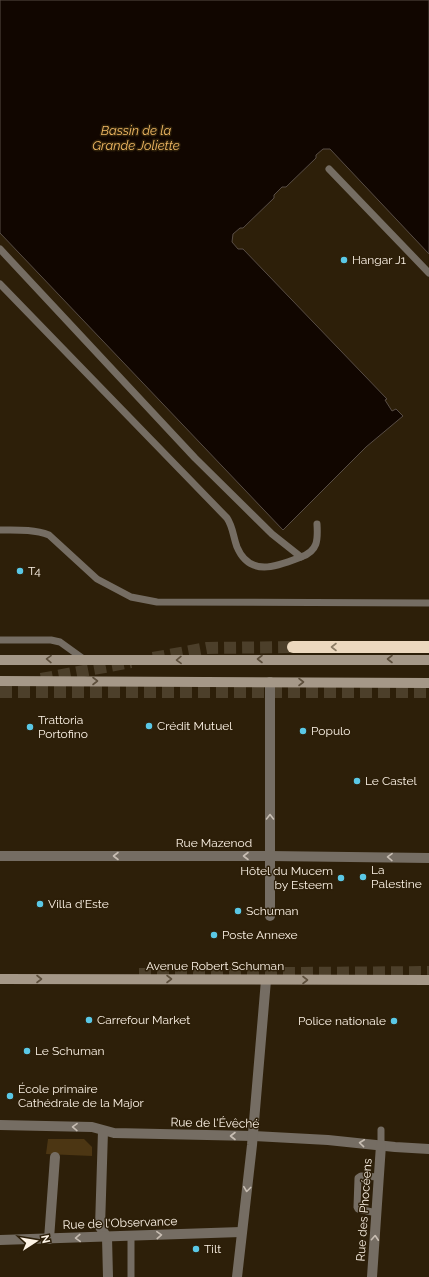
<svg xmlns="http://www.w3.org/2000/svg" width="429" height="1277" font-family="Raleway,sans-serif">
  <rect width="100%" height="100%" fill="#2d1f09"/>
  <path fill="#4c3613" d="M 48,1139 L 84,1139 L 92,1147 L 92,1156 L 46,1154 Z"/>
  <path fill="#110600" stroke="#584d45" d="M 0,0 L 429,0 L 429,254 L 330,149 L 323,149 L 316,155 L 316,158 L 286,187 L 282,187 L 274,195 L 274,198 L 243,228 L 240,228 L 233,234 L 232,242 L 238,249 L 243,249 L 387,399 L 385,400 L 392,411 L 396,409 L 403,416 L 366,447 L 283,530 L 0,233 Z"/>
  <g fill="none" stroke-linecap="round" stroke-linejoin="round">
    <g stroke="#4c3f2a" stroke-width="12" stroke-dasharray="12 6" stroke-linecap="butt">
      <path d="M 153,658 L 207,648 L 293,647"/>
      <path d="M 41,679 L 131,662"/>
      <path d="M 0,692 L 429,692"/>
      <path d="M 139,974 L 429,972"/>
    </g>
    <g stroke="#756d63" stroke-width="7">
      <path d="M 329,169 L 429,273"/>
      <path d="M 0,249 L 195,458 L 272,534 L 301,557 C 318,551 318,540 317,524"/>
      <path d="M 0,284 L 227,518 C 233,527 233,536 237,547 C 250,578 278,566 301,557"/>
      <path d="M 0,530 C 16,530 34,529 49,535 L 97,579 L 131,597 L 157,602 L 429,603"/>
      <path d="M 0,640 L 51,640 L 60,642 L 85,660"/>
      <path d="M 381,1130 L 381,1145"/>
      <path d="M 377,1213 L 358,1209 L 357,1207 L 358,1178 L 361,1176 L 379,1177"/>
      <path d="M 131,1236 L 131,1277"/>
    </g>
    <g stroke="#756d63" stroke-width="10">
      <path d="M 0,856 L 270,856 L 429,858"/>
      <path d="M 270,916 L 270,682"/>
      <path d="M 0,1125 L 92,1127 L 114,1133 L 253,1136 L 328,1140 L 395,1147 L 429,1149"/>
      <path d="M 103,1131 L 100,1227 L 107,1237 L 108,1277"/>
      <path d="M 49,1239 L 55,1157"/>
      <path d="M 0,1240 L 241,1232"/>
      <path d="M 237,1277 L 252,1145 L 266,980"/>
      <path d="M 372,1277 L 381,1145"/>
    </g>
    <g stroke="#a59888" stroke-width="10">
      <path d="M 0,660 L 429,660"/>
      <path d="M 0,681 L 429,683"/>
      <path d="M 0,979 L 429,980"/>
    </g>
    <path stroke="#ecd8be" stroke-width="12" d="M 293,647 L 429,647"/>
  </g>
  <defs><path id="oneway-chevron" d="M-2-3.5L2.5 0L-2 3.5" fill="none" stroke-width="1.6" stroke-linecap="round" stroke-linejoin="round"/></defs>
  <use stroke="#8c7c64" href="#oneway-chevron" transform="translate(334 647) rotate(180)"/>
  <g stroke="#5d4f3c">
    <use href="#oneway-chevron" transform="translate(49 659) rotate(-179)"/>
    <use href="#oneway-chevron" transform="translate(260 659) rotate(-180)"/>
    <use href="#oneway-chevron" transform="translate(390 659) rotate(-180)"/>
    <use href="#oneway-chevron" transform="translate(179 660) rotate(179)"/>
    <use href="#oneway-chevron" transform="translate(95 681)"/>
    <use href="#oneway-chevron" transform="translate(301 682)"/>
    <use href="#oneway-chevron" transform="translate(39 979)"/>
    <use href="#oneway-chevron" transform="translate(169 979)"/>
    <use href="#oneway-chevron" transform="translate(305 980)"/>
  </g>
  <g stroke="#c7bdb2">
    <use href="#oneway-chevron" transform="translate(270 817) rotate(-90)"/>
    <use href="#oneway-chevron" transform="translate(116 856) rotate(180)"/>
    <use href="#oneway-chevron" transform="translate(246 856) rotate(180)"/>
    <use href="#oneway-chevron" transform="translate(390 857) rotate(-179)"/>
    <use href="#oneway-chevron" transform="translate(75 1127) rotate(-179)"/>
    <use href="#oneway-chevron" transform="translate(233 1136) rotate(-180)"/>
    <use href="#oneway-chevron" transform="translate(362 1143) rotate(-174)"/>
    <use href="#oneway-chevron" transform="translate(247 1189) rotate(97)"/>
    <use href="#oneway-chevron" transform="translate(159 1235) rotate(-3)"/>
    <use href="#oneway-chevron" transform="translate(78 1238) rotate(178)"/>
    <use href="#oneway-chevron" transform="translate(375 1238) rotate(-86)"/>
  </g>
  <g fill="#5ac8e6" stroke="#2d1f09" stroke-width="1.5">
    <circle cx="344" cy="260" r="4"/>
    <circle cx="20" cy="571" r="4"/>
    <circle cx="149" cy="726" r="4"/>
    <circle cx="30" cy="727" r="4"/>
    <circle cx="303" cy="731" r="4"/>
    <circle cx="357" cy="781" r="4"/>
    <circle cx="363" cy="877" r="4"/>
    <circle cx="341" cy="878" r="4"/>
    <circle cx="40" cy="904" r="4"/>
    <circle cx="238" cy="911" r="4"/>
    <circle cx="214" cy="935" r="4"/>
    <circle cx="89" cy="1020" r="4"/>
    <circle cx="394" cy="1021" r="4"/>
    <circle cx="27" cy="1051" r="4"/>
    <circle cx="10" cy="1096" r="4"/>
    <circle cx="196" cy="1249" r="4"/>
  </g>
  <g text-anchor="middle" dominant-baseline="central" stroke-width="3" stroke-linejoin="round" paint-order="stroke">
    <g font-size="12" fill="#fdf3e6" stroke="#2d1f09" text-anchor="start">
      <text x="352" y="260">Hangar J1</text>
      <text x="28" y="571">T4</text>
      <text x="38" y="720">Trattoria<tspan x="38" dy="14">Portofino</tspan></text>
      <text x="157" y="726">Crédit Mutuel</text>
      <text x="311" y="731">Populo</text>
      <text x="365" y="781">Le Castel</text>
      <text x="371" y="870">La<tspan x="371" dy="14">Palestine</tspan></text>
      <text x="333" y="871" text-anchor="end">Hôtel du Mucem<tspan x="333" dy="14">by Esteem</tspan></text>
      <text x="48" y="904">Villa d'Este</text>
      <text x="246" y="911">Schuman</text>
      <text x="222" y="935">Poste Annexe</text>
      <text x="97" y="1020">Carrefour Market</text>
      <text x="386" y="1021" text-anchor="end">Police nationale</text>
      <text x="35" y="1051">Le Schuman</text>
      <text x="18" y="1089">École primaire<tspan x="18" dy="14">Cathédrale de la Major</tspan></text>
      <text x="204" y="1249">Tilt</text>
    </g>
    <g font-size="12" fill="#fdf3e6" stroke="#2d1f09">
      <text x="214" y="843">Rue Mazenod</text>
      <text x="215" y="966">Avenue Robert Schuman</text>
      <text transform="translate(215 1123) rotate(1)">Rue de l'Évêché</text>
      <text transform="translate(364 1210) rotate(-86)">Rue des Phocéens</text>
      <text transform="translate(120 1223) rotate(-2)">Rue de l'Observance</text>
    </g>
    <g font-size="13" font-style="italic" fill="#f2ba65" stroke="#2d1f09">
      <text x="136" y="130">Bassin de la<tspan x="136" dy="15">Grande Joliette</tspan></text>
    </g>
  </g>
  <g transform="translate(36 1241) rotate(78)" stroke="#2d1f09" stroke-width="3" paint-order="stroke">
  <path d="M0-3L7 15L0 10L-7 15Z" fill="#fdf3e6"/>
  <text y="-6" font-size="11" font-weight="bold" text-anchor="middle" fill="#fdf3e6">N</text>
  </g>
</svg>
